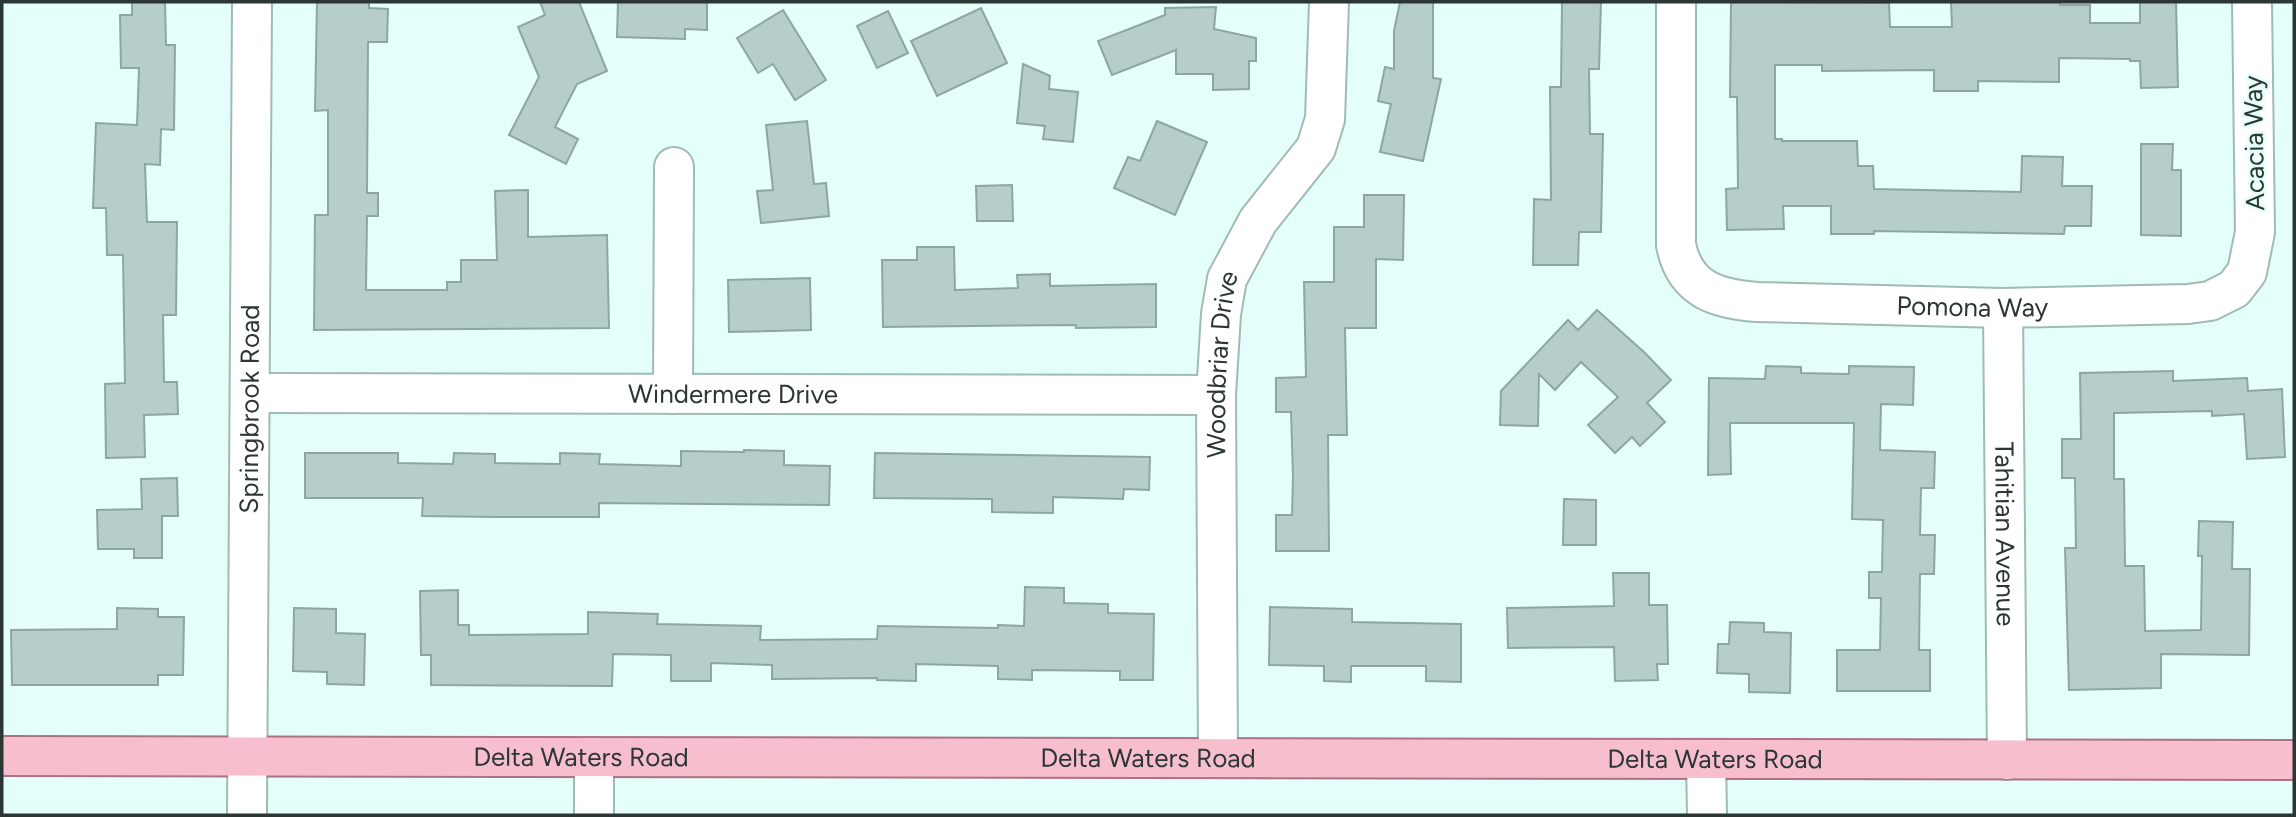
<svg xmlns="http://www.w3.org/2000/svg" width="2296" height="817" font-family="Figtree,sans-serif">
  <rect width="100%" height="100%" fill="#e4fefa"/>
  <g fill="#b5cecb" stroke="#8ea6a3" stroke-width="2">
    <path d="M 132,2 L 165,2 L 166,45 L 175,45 L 174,130 L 161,129 L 160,165 L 145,164 L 147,222 L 177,222 L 176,315 L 163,315 L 164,382 L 177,382 L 178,414 L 144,415 L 145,457 L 106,458 L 105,384 L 125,383 L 123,255 L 107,255 L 106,208 L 93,208 L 96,123 L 137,125 L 139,68 L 121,68 L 120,15 L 132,15 Z"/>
    <path d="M 317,2 L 369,2 L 369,8 L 388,9 L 387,42 L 368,42 L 367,193 L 378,193 L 378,216 L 367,216 L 366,290 L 447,290 L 447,282 L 461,282 L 461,260 L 497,260 L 495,191 L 528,190 L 528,237 L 607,235 L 609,328 L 314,330 L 315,215 L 328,215 L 328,110 L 315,111 Z"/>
    <path d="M 540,2 L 579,2 L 607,71 L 577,84 L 555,127 L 578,139 L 566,164 L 509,135 L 539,77 L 518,27 L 545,15 Z"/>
    <path d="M 618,2 L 707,2 L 707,30 L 685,29 L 685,39 L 617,37 Z"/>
    <path d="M 1400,2 L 1433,2 L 1433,78 L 1441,79 L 1423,161 L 1380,152 L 1391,104 L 1378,101 L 1385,67 L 1394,69 L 1394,31 Z"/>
    <path d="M 1562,2 L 1601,2 L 1599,69 L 1589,69 L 1590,134 L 1603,134 L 1601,232 L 1579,232 L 1578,265 L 1533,265 L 1534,199 L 1551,200 L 1550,87 L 1561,87 Z"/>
    <path d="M 1731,2 L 1889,3 L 1890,27 L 1952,27 L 1951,2 L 2060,2 L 2060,5 L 2090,5 L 2090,23 L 2140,23 L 2140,2 L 2176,2 L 2178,87 L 2141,88 L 2140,61 L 2130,61 L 2130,59 L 2059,58 L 2059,82 L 1978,81 L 1978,91 L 1934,91 L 1934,70 L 1822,71 L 1822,65 L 1775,65 L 1775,139 L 1782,139 L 1782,141 L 1857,141 L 1858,166 L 1873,166 L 1874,189 L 2021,192 L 2022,156 L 2063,157 L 2062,186 L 2092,186 L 2091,226 L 2065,226 L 2064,234 L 1874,231 L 1874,234 L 1831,234 L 1831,206 L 1783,206 L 1784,229 L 1727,230 L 1726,189 L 1738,188 L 1737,97 L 1730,97 Z"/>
    <path d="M 1216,7 L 1214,29 L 1256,38 L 1256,61 L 1249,61 L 1249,89 L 1213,90 L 1213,74 L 1176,74 L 1176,50 L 1112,75 L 1098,41 L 1165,15 L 1165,8 Z"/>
    <path d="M 981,8 L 1007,63 L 937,96 L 911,41 Z"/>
    <path d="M 783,10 L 826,80 L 795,100 L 773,64 L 758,73 L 737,38 Z"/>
    <path d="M 888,11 L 908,53 L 877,68 L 857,26 Z"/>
    <path d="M 1023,64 L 1050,76 L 1049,89 L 1078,92 L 1073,142 L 1043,139 L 1045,126 L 1017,123 Z"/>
    <path d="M 807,121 L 814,184 L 826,183 L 829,216 L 761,223 L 757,191 L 773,190 L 766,125 Z"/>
    <path d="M 1157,121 L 1207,142 L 1175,215 L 1114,188 L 1128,157 L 1140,161 Z"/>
    <path d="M 2141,144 L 2173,144 L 2172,170 L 2181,170 L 2181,236 L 2141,235 Z"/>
    <path d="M 1012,185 L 1013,221 L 977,221 L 976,186 Z"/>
    <path d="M 1364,195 L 1404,195 L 1403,260 L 1376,259 L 1376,328 L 1345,328 L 1347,435 L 1328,435 L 1329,551 L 1276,551 L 1276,515 L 1292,515 L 1293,477 L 1291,412 L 1276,412 L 1276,378 L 1306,377 L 1304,282 L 1334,282 L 1334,227 L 1364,227 Z"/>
    <path d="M 917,247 L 954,247 L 955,290 L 1018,288 L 1017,275 L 1050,274 L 1050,286 L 1156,284 L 1156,327 L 1076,328 L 1076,325 L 883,327 L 882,260 L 917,260 Z"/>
    <path d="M 810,278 L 811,330 L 729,332 L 728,280 Z"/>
    <path d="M 1597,310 L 1645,353 L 1671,380 L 1647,403 L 1665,422 L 1640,446 L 1632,437 L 1615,453 L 1588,425 L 1618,397 L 1581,362 L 1555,390 L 1539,374 L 1538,426 L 1500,425 L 1501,391 L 1568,320 L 1578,330 Z"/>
    <path d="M 1766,366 L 1801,367 L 1801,373 L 1849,374 L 1849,366 L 1914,367 L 1913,405 L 1881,404 L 1880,450 L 1935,452 L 1934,488 L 1921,488 L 1920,535 L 1935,535 L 1934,574 L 1920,574 L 1919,650 L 1930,650 L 1930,691 L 1837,691 L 1837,650 L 1880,650 L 1881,598 L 1869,598 L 1869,572 L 1882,572 L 1883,520 L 1852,519 L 1854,423 L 1730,423 L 1731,474 L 1708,475 L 1709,378 L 1765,379 Z"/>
    <path d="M 2173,371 L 2173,381 L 2247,378 L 2248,391 L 2282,389 L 2285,457 L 2247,459 L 2244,414 L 2212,416 L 2212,411 L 2114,413 L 2114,479 L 2124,479 L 2125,566 L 2144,566 L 2145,631 L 2201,630 L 2202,556 L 2198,556 L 2199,521 L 2233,522 L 2232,569 L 2250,569 L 2249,655 L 2161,654 L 2161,688 L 2069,690 L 2065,548 L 2076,548 L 2075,478 L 2062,478 L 2062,439 L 2081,439 L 2080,373 Z"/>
    <path d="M 744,450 L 784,451 L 784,465 L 830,466 L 829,505 L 599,503 L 599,517 L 494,517 L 422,516 L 423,498 L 305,498 L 305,453 L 398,453 L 398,463 L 453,464 L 454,453 L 495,454 L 495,463 L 560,464 L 560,453 L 600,454 L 599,464 L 681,466 L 681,451 L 744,452 Z"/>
    <path d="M 875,453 L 1150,457 L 1149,490 L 1124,489 L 1123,499 L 1053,497 L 1053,513 L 992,512 L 992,499 L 874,498 Z"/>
    <path d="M 177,478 L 178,516 L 162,516 L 162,558 L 134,558 L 134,549 L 98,549 L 97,510 L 142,509 L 141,479 Z"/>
    <path d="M 1564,499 L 1596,500 L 1596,545 L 1563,545 Z"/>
    <path d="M 1613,573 L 1649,573 L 1649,605 L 1667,605 L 1668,664 L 1657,664 L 1658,680 L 1615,681 L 1614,647 L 1508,648 L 1507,608 L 1614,606 Z"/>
    <path d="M 1025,587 L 1064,588 L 1064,603 L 1108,604 L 1108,613 L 1154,614 L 1153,680 L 1120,680 L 1120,671 L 1032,670 L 1032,680 L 998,679 L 998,666 L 916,664 L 916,681 L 877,680 L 877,678 L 772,679 L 772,665 L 711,663 L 711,681 L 671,681 L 671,655 L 613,654 L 612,686 L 431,685 L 431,655 L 421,655 L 420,591 L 458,590 L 458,625 L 469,625 L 469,635 L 588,634 L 588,612 L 658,614 L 657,624 L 761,626 L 760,640 L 877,639 L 878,626 L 998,628 L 998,625 L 1024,626 Z"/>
    <path d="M 1270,607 L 1352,609 L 1352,622 L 1461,624 L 1461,682 L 1426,681 L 1426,666 L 1351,666 L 1351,682 L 1324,681 L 1324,666 L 1269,665 Z"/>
    <path d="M 117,608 L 158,609 L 158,617 L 184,617 L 183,675 L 158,675 L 158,685 L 12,685 L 11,630 L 117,629 Z"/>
    <path d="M 294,608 L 336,609 L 336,633 L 365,634 L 364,685 L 327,684 L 327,672 L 293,671 Z"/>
    <path d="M 1730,622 L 1764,623 L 1764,632 L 1791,633 L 1790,693 L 1749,692 L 1749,674 L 1717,673 L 1718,644 L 1729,644 Z"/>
  </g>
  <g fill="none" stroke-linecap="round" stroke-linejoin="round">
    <defs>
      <g id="minor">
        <path id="s1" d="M 1676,2 L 1676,245 C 1685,290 1717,299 1757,302 L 2003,308 L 2188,304 L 2210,301 L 2234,289 L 2247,272 L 2255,232 L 2252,2"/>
        <path id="s2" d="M 2003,308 L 2007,760"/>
        <path id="s3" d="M 250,393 L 1216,395"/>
        <path d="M 673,394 L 674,167"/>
        <path d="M 594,757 L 594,815"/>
        <path id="s4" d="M 1218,758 L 1216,395 L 1221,314 L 1227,279 L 1258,221 L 1316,148 L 1325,119 L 1329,2"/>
        <path d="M 1706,759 L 1707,815"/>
        <path id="s5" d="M 247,815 L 252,2"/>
      </g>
      <g id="major">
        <path id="s6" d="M 2,756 L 2294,760"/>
      </g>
    </defs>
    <use href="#minor" stroke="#a1bab6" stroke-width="42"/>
    <use href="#major" stroke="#ad7283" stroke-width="42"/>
    <use href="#minor" stroke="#fff" stroke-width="38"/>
    <use href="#major" stroke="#f7bece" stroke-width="38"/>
  </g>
  <g text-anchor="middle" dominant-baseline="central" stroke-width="5" stroke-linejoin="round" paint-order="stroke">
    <g font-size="26" fill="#2c3635" stroke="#e4fefa">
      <text transform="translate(2254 143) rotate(-91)">Acacia Way</text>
      <text stroke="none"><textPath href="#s1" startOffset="567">Pomona Way</textPath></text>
      <text stroke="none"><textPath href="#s4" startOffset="394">Woodbriar Drive</textPath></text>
      <text stroke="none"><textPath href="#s3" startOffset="483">Windermere Drive</textPath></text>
      <text stroke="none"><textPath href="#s5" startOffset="406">Springbrook Road</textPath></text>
      <text stroke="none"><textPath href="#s2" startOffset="226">Tahitian Avenue</textPath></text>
      <text stroke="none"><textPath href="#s6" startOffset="579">Delta Waters Road</textPath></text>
      <text stroke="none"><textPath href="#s6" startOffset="1146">Delta Waters Road</textPath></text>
      <text stroke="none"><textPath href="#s6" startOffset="1713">Delta Waters Road</textPath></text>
    </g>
  </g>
  <rect width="2296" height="817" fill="none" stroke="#2c3635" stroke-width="7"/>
</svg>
